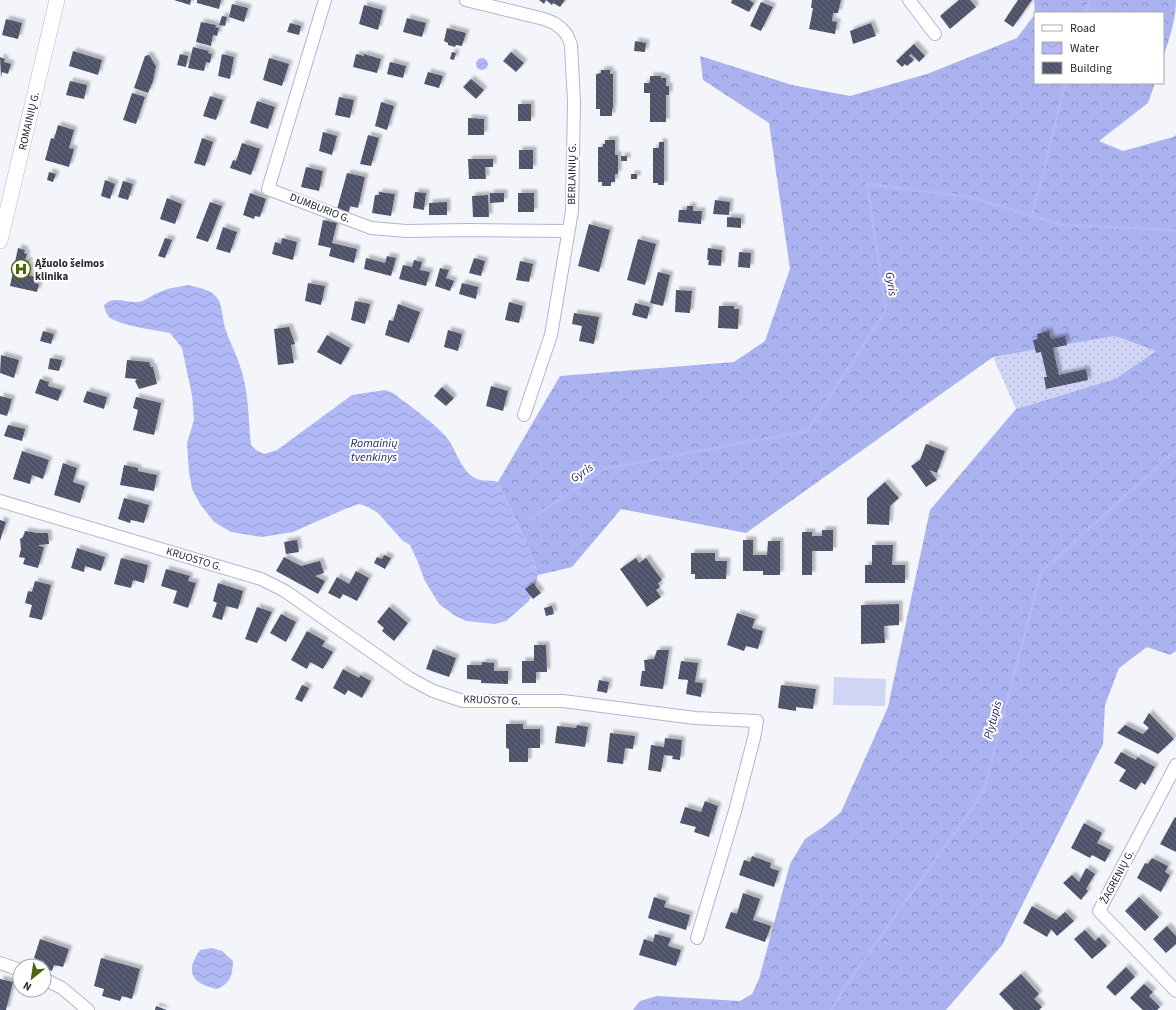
<svg xmlns="http://www.w3.org/2000/svg" width="1176" height="1010" font-family="'Source Sans 3',sans-serif">
  <defs>
    <pattern id="grass-dots" width="8" height="8" patternUnits="userSpaceOnUse"><rect width="8" height="8" fill="#d0d5f6"/><path d="M2 2h.1M6 6h.1" fill="none" stroke="#b3b7d3" stroke-width="1.8" stroke-linecap="round"/></pattern>
    <pattern id="forest-crowns" width="20" height="18" patternUnits="userSpaceOnUse"><rect width="20" height="18" fill="#aab2ef"/><path d="M2 6a3 3 0 1 1 6 0M12 15a3 3 0 1 1 6 0" fill="none" stroke="#8a91c2"/></pattern>
    <pattern id="water-waves" width="16" height="10" patternUnits="userSpaceOnUse"><rect width="16" height="10" fill="#b0b8f6"/><path d="M0 5q4-4 8 0t8 0" fill="none" stroke="#979ed3"/></pattern>
    <pattern id="building-back-hatch" width="6" height="6" patternUnits="userSpaceOnUse"><rect width="6" height="6" fill="#50536b"/><path d="M-1 5l2 2M0 0l6 6M5-1l2 2" fill="none" stroke="#66687c"/></pattern>
    <filter id="shadow"><feDropShadow dx="3.5" dy="-3.5" stdDeviation="1" flood-color="#0004"/></filter>
  </defs>
  <rect width="100%" height="100%" fill="#f4f5fb"/>
  <path fill="url(#grass-dots)" d="M 1115,336 L 1156,351 L 1115,379 L 1016,409 L 993,357 Z"/>
  <g fill="url(#forest-crowns)">
    <path d="M 1034,0 L 1176,0 C 1176,20 1169,39 1163,58 L 1163,13 L 1035,14 Z"/>
    <path d="M 1035,14 L 1035,83 L 1155,83 L 1148,103 L 1099,141 L 1123,151 L 1173,137 L 1176,135 L 1176,651 L 1170,655 L 1147,647 L 1119,668 L 1105,705 L 1103,744 L 1002,945 L 946,1010 L 633,1010 L 640,1001 L 657,996 L 740,1001 L 752,994 L 759,979 L 790,864 L 805,839 L 823,827 L 841,812 L 888,707 L 930,510 L 1016,409 L 1115,379 L 1156,351 L 1115,336 L 993,357 L 746,533 L 621,509 L 572,567 L 538,575 L 532,556 L 498,482 L 560,376 L 734,362 L 765,341 L 790,269 L 769,123 L 703,80 L 700,56 L 792,85 L 850,96 L 927,74 L 1017,38 Z"/>
  </g>
  <path fill="#d0d5f6" d="M 834,677 L 886,679 L 885,706 L 833,705 Z"/>
  <g fill="url(#water-waves)">
    <circle cx="482" cy="64" r="6"/>
    <path d="M 188,285 C 198,288 212,289 218,299 C 222,305 223,321 225,328 C 229,341 236,353 240,366 C 249,391 248,418 251,445 L 256,450 L 264,454 L 277,450 L 352,395 L 385,390 L 393,393 C 408,405 441,427 450,442 C 457,454 463,473 477,479 C 483,482 491,479 498,482 L 532,556 L 538,575 L 534,590 L 529,601 L 506,621 L 495,624 L 466,621 L 454,615 L 439,604 L 425,581 L 417,560 L 410,545 L 403,541 L 378,513 L 368,507 L 359,504 L 345,509 L 293,532 L 262,537 L 231,532 L 214,522 L 200,504 L 192,489 L 189,472 L 187,443 L 194,420 L 192,395 L 182,348 L 170,333 C 155,330 121,326 109,317 C 106,314 105,310 104,306 C 111,295 126,303 137,302 C 147,301 151,295 160,292 C 168,288 178,287 188,285 Z"/>
    <path d="M 212,948 L 222,951 L 233,961 C 232,977 231,982 217,989 C 205,986 191,982 192,968 C 192,962 197,955 200,950 Z"/>
  </g>
  <g fill="none" stroke-linecap="round" stroke-linejoin="round">
    <g stroke="#b0b8f6" stroke-width="3">
      <path d="M 1086,13 L 1090,0"/>
      <path d="M 1031,216 L 1040,186 L 1065,83"/>
      <path d="M 531,519 L 604,469 L 807,431 L 886,311 L 867,184 L 969,197 L 1062,225 L 1176,230"/>
      <path d="M 831,1010 L 854,974 L 983,793 L 1041,572 L 1176,450"/>
    </g>
  </g>
  <g fill="url(#building-back-hatch)" filter="url(#shadow)">
    <path d="M 174,0 L 191,0 L 190,5 Z"/>
    <path d="M 197,0 L 221,0 L 219,9 L 197,3 Z"/>
    <path d="M 539,0 L 565,0 L 560,7 L 553,3 L 552,5 L 546,0 L 544,4 Z"/>
    <path d="M 732,0 L 749,0 L 754,3 L 749,12 L 731,3 Z"/>
    <path d="M 812,0 L 841,0 L 838,13 L 833,13 L 832,21 L 837,22 L 835,34 L 809,29 L 813,8 L 811,8 Z"/>
    <path d="M 959,0 L 970,0 L 976,7 L 950,29 L 940,16 Z"/>
    <path d="M 1018,0 L 1032,0 L 1013,27 L 1004,21 Z"/>
    <path d="M 761,2 L 773,7 L 761,31 L 750,26 Z"/>
    <path d="M 232,4 L 248,8 L 244,22 L 229,17 Z"/>
    <path d="M 364,5 L 383,10 L 378,30 L 359,24 Z"/>
    <path d="M 222,16 L 227,17 L 225,26 L 219,25 Z"/>
    <path d="M 407,18 L 426,23 L 422,37 L 403,32 Z"/>
    <path d="M 6,19 L 22,23 L 18,39 L 2,35 Z"/>
    <path d="M 201,22 L 216,25 L 215,27 L 219,28 L 217,36 L 213,35 L 211,46 L 196,42 Z"/>
    <path d="M 290,23 L 301,26 L 299,35 L 287,32 Z"/>
    <path d="M 871,23 L 876,36 L 853,44 L 850,31 Z"/>
    <path d="M 447,28 L 466,33 L 462,46 L 456,45 L 455,47 L 448,45 L 448,43 L 444,41 Z"/>
    <path d="M 635,41 L 646,43 L 645,52 L 634,51 Z"/>
    <path d="M 914,44 L 925,56 L 919,62 L 911,54 L 909,55 L 914,60 L 907,66 L 905,64 L 902,67 L 896,61 Z"/>
    <path d="M 193,47 L 209,51 L 208,53 L 212,54 L 210,63 L 206,62 L 204,71 L 188,68 Z"/>
    <path d="M 73,51 L 102,60 L 98,75 L 69,66 Z"/>
    <path d="M 452,52 L 456,53 L 454,60 L 450,59 Z"/>
    <path d="M 511,52 L 524,63 L 516,72 L 503,61 Z"/>
    <path d="M 180,54 L 188,56 L 186,67 L 177,65 Z"/>
    <path d="M 222,54 L 234,57 L 230,79 L 218,76 Z"/>
    <path d="M 356,54 L 364,56 L 364,54 L 381,59 L 377,73 L 353,67 Z"/>
    <path d="M 149,55 L 156,66 L 153,81 L 148,93 L 134,88 L 145,56 Z"/>
    <path d="M 0,57 L 5,59 L 4,62 L 11,64 L 8,74 L 2,72 L 1,78 Z"/>
    <path d="M 269,58 L 289,64 L 282,86 L 263,80 Z"/>
    <path d="M 390,62 L 406,66 L 403,78 L 387,74 Z"/>
    <path d="M 601,70 L 610,70 L 610,74 L 613,74 L 613,109 L 612,109 L 612,116 L 600,116 L 600,109 L 596,109 L 596,74 L 601,73 Z"/>
    <path d="M 428,72 L 443,76 L 439,88 L 424,84 Z"/>
    <path d="M 650,76 L 661,76 L 661,78 L 666,78 L 666,86 L 669,86 L 669,95 L 666,95 L 666,122 L 650,122 L 650,93 L 644,93 L 644,83 L 650,83 Z"/>
    <path d="M 471,79 L 484,90 L 476,99 L 463,87 Z"/>
    <path d="M 70,81 L 87,85 L 84,99 L 66,95 Z"/>
    <path d="M 132,93 L 145,97 L 136,124 L 123,120 Z"/>
    <path d="M 210,96 L 223,100 L 216,120 L 203,116 Z"/>
    <path d="M 339,97 L 354,100 L 350,118 L 335,115 Z"/>
    <path d="M 257,101 L 275,107 L 268,129 L 250,123 Z"/>
    <path d="M 381,102 L 394,106 L 387,130 L 375,126 Z"/>
    <rect x="518" y="104" width="13" height="17"/>
    <path d="M 468,118 L 484,119 L 484,135 L 468,135 Z"/>
    <path d="M 58,125 L 74,130 L 69,148 L 74,149 L 69,167 L 45,160 L 51,138 L 54,139 Z"/>
    <path d="M 323,132 L 337,136 L 332,155 L 319,151 Z"/>
    <path d="M 368,135 L 379,138 L 371,166 L 360,164 Z"/>
    <path d="M 202,138 L 213,142 L 205,166 L 194,163 Z"/>
    <path d="M 605,140 L 615,140 L 615,155 L 618,155 L 618,174 L 615,174 L 615,182 L 611,182 L 611,186 L 602,186 L 602,182 L 598,182 L 598,147 L 603,147 L 603,144 L 605,144 Z"/>
    <path d="M 659,142 L 664,142 L 664,185 L 658,185 L 658,183 L 653,183 L 653,148 L 659,148 Z"/>
    <path d="M 242,143 L 260,149 L 251,175 L 230,168 L 233,160 L 236,161 Z"/>
    <rect x="519" y="150" width="14" height="19"/>
    <rect x="621" y="156" width="6" height="5"/>
    <path d="M 468,159 L 493,159 L 493,167 L 485,167 L 486,179 L 469,179 Z"/>
    <path d="M 306,167 L 323,171 L 319,191 L 301,187 Z"/>
    <path d="M 49,172 L 56,174 L 53,182 L 47,180 Z"/>
    <path d="M 347,173 L 365,177 L 358,208 L 350,206 L 349,212 L 337,209 Z"/>
    <rect x="631" y="174" width="6" height="5"/>
    <path d="M 105,180 L 115,184 L 110,199 L 101,196 Z"/>
    <path d="M 123,181 L 133,184 L 128,200 L 118,197 Z"/>
    <path d="M 379,192 L 395,194 L 391,216 L 372,213 L 375,195 L 379,195 Z"/>
    <path d="M 415,192 L 426,193 L 424,210 L 413,208 Z"/>
    <path d="M 250,193 L 266,199 L 260,217 L 255,216 L 254,219 L 243,215 Z"/>
    <path d="M 490,193 L 504,193 L 504,202 L 490,203 Z"/>
    <rect x="518" y="193" width="16" height="19"/>
    <path d="M 488,195 L 489,217 L 473,217 L 472,196 Z"/>
    <path d="M 167,198 L 182,204 L 175,224 L 160,219 Z"/>
    <path d="M 715,200 L 730,202 L 729,215 L 713,214 Z"/>
    <path d="M 210,202 L 222,206 L 208,242 L 196,238 Z"/>
    <path d="M 447,202 L 447,215 L 429,215 L 429,203 Z"/>
    <path d="M 687,206 L 693,206 L 693,211 L 702,211 L 701,224 L 678,222 L 679,210 L 687,210 Z"/>
    <path d="M 727,217 L 741,218 L 741,228 L 727,227 Z"/>
    <path d="M 323,220 L 337,223 L 332,243 L 357,249 L 354,263 L 329,256 L 331,248 L 318,245 Z"/>
    <path d="M 589,224 L 610,230 L 599,272 L 578,266 Z"/>
    <path d="M 223,227 L 237,232 L 230,253 L 216,249 Z"/>
    <path d="M 165,238 L 172,240 L 165,258 L 158,256 Z"/>
    <path d="M 282,238 L 297,242 L 293,260 L 272,254 L 275,242 L 281,244 Z"/>
    <path d="M 638,239 L 656,244 L 645,285 L 627,280 Z"/>
    <path d="M 18,248 L 25,250 L 24,253 L 27,254 L 25,260 L 29,261 L 28,266 L 31,267 L 29,275 L 35,277 L 34,283 L 39,284 L 37,292 L 10,286 Z"/>
    <path d="M 708,248 L 722,250 L 721,266 L 708,265 L 709,260 L 707,260 Z"/>
    <path d="M 739,252 L 751,253 L 750,268 L 738,267 Z"/>
    <path d="M 387,256 L 396,258 L 391,276 L 364,269 L 366,258 L 385,263 Z"/>
    <path d="M 474,258 L 485,261 L 481,276 L 469,273 Z"/>
    <path d="M 414,260 L 422,262 L 420,270 L 430,272 L 426,286 L 399,279 L 403,265 L 412,267 Z"/>
    <path d="M 520,261 L 533,264 L 529,282 L 516,280 Z"/>
    <path d="M 440,268 L 449,270 L 446,278 L 454,281 L 450,291 L 435,286 Z"/>
    <path d="M 658,272 L 670,275 L 663,306 L 650,303 Z"/>
    <path d="M 308,283 L 325,286 L 321,305 L 305,301 Z"/>
    <path d="M 462,283 L 478,287 L 476,299 L 459,294 Z"/>
    <path d="M 676,290 L 692,291 L 690,313 L 675,312 Z"/>
    <path d="M 355,301 L 370,304 L 365,324 L 351,320 Z"/>
    <path d="M 509,302 L 523,306 L 519,323 L 505,320 Z"/>
    <path d="M 635,303 L 650,307 L 647,319 L 632,315 Z"/>
    <path d="M 398,304 L 420,312 L 409,343 L 385,335 L 389,320 L 393,321 Z"/>
    <path d="M 719,306 L 734,306 L 734,309 L 739,309 L 738,329 L 718,328 Z"/>
    <path d="M 574,313 L 599,317 L 594,344 L 579,341 L 582,326 L 572,324 Z"/>
    <path d="M 289,327 L 295,344 L 291,345 L 294,363 L 278,365 L 274,329 Z"/>
    <path d="M 448,330 L 462,334 L 458,351 L 444,347 Z"/>
    <path d="M 43,331 L 54,334 L 51,344 L 40,341 Z"/>
    <path d="M 1049,331 L 1051,339 L 1065,336 L 1067,345 L 1053,348 L 1059,375 L 1086,369 L 1088,380 L 1046,389 L 1044,377 L 1047,377 L 1041,352 L 1036,353 L 1033,340 L 1038,339 L 1037,334 Z"/>
    <path d="M 327,335 L 350,348 L 341,365 L 317,352 Z"/>
    <path d="M 1,355 L 19,360 L 14,378 L 0,373 Z"/>
    <path d="M 50,358 L 62,360 L 59,371 L 48,369 Z"/>
    <path d="M 127,360 L 149,362 L 151,367 L 153,367 L 157,384 L 139,389 L 135,381 L 137,379 L 125,378 Z"/>
    <path d="M 40,379 L 49,382 L 48,386 L 62,390 L 58,401 L 35,393 Z"/>
    <path d="M 491,386 L 508,391 L 503,411 L 486,406 Z"/>
    <path d="M 442,387 L 454,398 L 446,406 L 434,396 Z"/>
    <path d="M 87,391 L 107,397 L 104,409 L 83,402 Z"/>
    <path d="M 0,396 L 12,399 L 7,416 L 0,414 Z"/>
    <path d="M 136,397 L 161,403 L 154,435 L 133,430 L 138,410 L 133,408 Z"/>
    <path d="M 8,425 L 25,429 L 22,441 L 4,436 Z"/>
    <path d="M 926,444 L 945,451 L 937,473 L 929,470 L 937,480 L 926,487 L 911,466 L 920,460 Z"/>
    <path d="M 22,451 L 49,460 L 43,479 L 32,475 L 30,484 L 13,479 Z"/>
    <path d="M 63,463 L 77,468 L 73,482 L 85,486 L 80,503 L 54,495 Z"/>
    <path d="M 124,465 L 138,468 L 138,471 L 157,475 L 154,491 L 120,485 Z"/>
    <path d="M 885,482 L 899,498 L 890,506 L 889,525 L 867,524 L 867,498 Z"/>
    <path d="M 124,498 L 149,505 L 144,523 L 131,520 L 130,523 L 118,519 Z"/>
    <path d="M 0,520 L 6,522 L 0,541 Z"/>
    <path d="M 822,530 L 833,530 L 833,551 L 812,551 L 812,575 L 802,575 L 802,532 L 812,532 L 812,536 L 822,536 Z"/>
    <path d="M 25,531 L 38,533 L 48,533 L 49,544 L 39,545 L 39,546 L 44,547 L 38,568 L 23,564 L 25,558 L 19,557 L 21,549 L 20,539 L 23,537 Z"/>
    <path d="M 297,540 L 299,552 L 286,554 L 284,542 Z"/>
    <path d="M 743,540 L 753,540 L 753,555 L 767,555 L 768,541 L 780,541 L 780,575 L 763,575 L 763,571 L 743,571 Z"/>
    <path d="M 872,545 L 893,545 L 892,565 L 905,565 L 905,583 L 865,583 L 865,565 L 872,565 Z"/>
    <path d="M 77,548 L 105,557 L 101,571 L 85,566 L 84,572 L 71,568 Z"/>
    <path d="M 691,553 L 715,553 L 715,561 L 727,561 L 726,579 L 695,579 L 695,574 L 691,574 Z"/>
    <path d="M 384,555 L 391,558 L 385,569 L 374,563 L 377,557 L 382,559 Z"/>
    <path d="M 284,557 L 301,566 L 320,561 L 324,573 L 315,576 L 325,581 L 318,594 L 276,571 Z"/>
    <path d="M 121,558 L 148,565 L 144,583 L 133,580 L 131,588 L 114,584 Z"/>
    <path d="M 636,558 L 639,563 L 646,558 L 662,580 L 658,583 L 660,587 L 656,590 L 661,597 L 647,607 L 620,569 Z"/>
    <path d="M 166,569 L 190,576 L 188,581 L 196,583 L 188,608 L 173,603 L 177,591 L 161,586 Z"/>
    <path d="M 356,571 L 369,578 L 357,601 L 343,594 L 340,599 L 328,593 L 337,577 L 349,584 Z"/>
    <path d="M 35,581 L 51,585 L 42,620 L 29,617 L 32,605 L 25,603 L 28,591 L 32,592 Z"/>
    <path d="M 218,583 L 243,591 L 238,609 L 226,606 L 222,620 L 212,617 L 217,603 L 213,601 Z"/>
    <path d="M 533,583 L 541,593 L 533,599 L 525,589 Z"/>
    <path d="M 899,604 L 899,625 L 884,626 L 885,643 L 861,644 L 861,605 Z"/>
    <path d="M 552,606 L 554,614 L 546,616 L 544,608 Z"/>
    <path d="M 257,607 L 272,612 L 257,643 L 245,639 Z"/>
    <path d="M 389,607 L 408,623 L 394,641 L 382,631 L 384,628 L 377,622 Z"/>
    <path d="M 737,613 L 755,619 L 752,628 L 763,631 L 758,649 L 746,646 L 744,651 L 727,645 Z"/>
    <path d="M 281,614 L 296,622 L 286,642 L 270,633 Z"/>
    <path d="M 307,631 L 325,641 L 322,646 L 333,652 L 323,669 L 310,662 L 307,669 L 291,660 Z"/>
    <path d="M 534,645 L 546,645 L 547,672 L 536,672 L 536,683 L 522,683 L 522,661 L 534,661 Z"/>
    <path d="M 433,649 L 456,658 L 449,677 L 426,669 Z"/>
    <path d="M 657,650 L 669,650 L 663,689 L 640,686 L 642,671 L 645,671 L 644,660 L 654,659 Z"/>
    <path d="M 681,661 L 698,663 L 695,682 L 703,683 L 701,697 L 686,694 L 688,680 L 678,679 Z"/>
    <path d="M 482,662 L 494,663 L 494,671 L 508,671 L 508,684 L 481,683 L 481,680 L 467,679 L 467,665 L 482,665 Z"/>
    <path d="M 343,669 L 359,678 L 360,675 L 371,681 L 362,698 L 348,690 L 345,695 L 333,688 Z"/>
    <path d="M 599,680 L 609,682 L 607,693 L 597,691 Z"/>
    <path d="M 302,685 L 309,688 L 302,702 L 295,699 Z"/>
    <path d="M 781,685 L 816,689 L 813,709 L 796,707 L 796,711 L 778,708 Z"/>
    <path d="M 1149,713 L 1174,739 L 1158,754 L 1117,733 L 1125,725 L 1143,734 L 1149,728 L 1143,723 Z"/>
    <path d="M 506,724 L 523,724 L 523,729 L 540,729 L 540,748 L 528,748 L 528,762 L 509,762 L 509,749 L 506,748 Z"/>
    <path d="M 577,725 L 588,727 L 585,747 L 555,743 L 557,726 L 576,728 Z"/>
    <path d="M 610,733 L 635,736 L 633,749 L 625,748 L 623,764 L 607,762 Z"/>
    <path d="M 665,738 L 682,740 L 680,760 L 672,759 L 673,756 L 664,755 L 661,772 L 648,770 L 651,745 L 664,747 Z"/>
    <path d="M 1121,752 L 1136,760 L 1137,757 L 1155,767 L 1145,785 L 1141,782 L 1136,790 L 1119,781 L 1126,770 L 1114,763 Z"/>
    <path d="M 705,801 L 718,806 L 709,837 L 694,832 L 696,827 L 680,823 L 685,807 L 701,812 Z"/>
    <path d="M 1175,817 L 1176,818 L 1176,852 L 1160,844 Z"/>
    <path d="M 1084,823 L 1102,833 L 1097,843 L 1111,850 L 1105,862 L 1092,855 L 1090,858 L 1071,848 Z"/>
    <path d="M 752,856 L 771,863 L 770,868 L 779,871 L 774,887 L 739,875 L 744,860 L 750,862 Z"/>
    <path d="M 1152,858 L 1168,866 L 1165,872 L 1170,875 L 1161,892 L 1137,878 L 1145,863 L 1148,864 Z"/>
    <path d="M 1086,868 L 1095,874 L 1086,889 L 1088,891 L 1081,900 L 1063,883 L 1072,875 L 1079,882 Z"/>
    <path d="M 743,893 L 760,899 L 753,920 L 771,926 L 765,942 L 725,928 L 731,912 L 737,914 Z"/>
    <path d="M 654,897 L 666,901 L 664,907 L 690,915 L 686,930 L 648,918 Z"/>
    <path d="M 1139,897 L 1159,917 L 1145,931 L 1125,911 Z"/>
    <path d="M 1032,906 L 1056,920 L 1065,912 L 1074,921 L 1057,936 L 1051,929 L 1047,937 L 1023,923 Z"/>
    <path d="M 1167,926 L 1176,936 L 1176,944 L 1166,953 L 1153,939 Z"/>
    <path d="M 1085,930 L 1095,941 L 1099,937 L 1107,946 L 1092,959 L 1074,939 Z"/>
    <path d="M 655,934 L 671,938 L 668,946 L 681,950 L 676,966 L 639,955 L 644,939 L 653,942 Z"/>
    <path d="M 40,939 L 69,949 L 63,967 L 54,965 L 52,971 L 44,968 L 44,966 L 43,966 L 44,962 L 34,958 Z"/>
    <path d="M 101,958 L 140,969 L 132,999 L 122,996 L 120,1001 L 102,996 L 104,989 L 94,986 Z"/>
    <path d="M 1126,967 L 1135,977 L 1115,996 L 1106,987 Z"/>
    <path d="M 1021,974 L 1039,994 L 1034,999 L 1042,1007 L 1039,1010 L 1014,1010 L 999,994 Z"/>
    <path d="M 0,979 L 13,982 L 6,1010 L 0,1010 Z"/>
    <path d="M 1144,984 L 1153,992 L 1149,996 L 1160,1007 L 1157,1010 L 1143,1010 L 1130,998 Z"/>
    <path d="M 156,1006 L 167,1010 L 155,1010 Z"/>
  </g>
  <g fill="none" stroke-linecap="round" stroke-linejoin="round">
    <defs>
      <g id="minor">
        <path d="M 325,0 L 268,189 L 371,228 L 406,231 L 468,230 L 568,231"/>
        <path d="M 466,0 L 544,19 L 554,23 L 562,29 L 567,35 L 571,45 L 574,102 L 572,211 L 551,335 L 524,415"/>
        <path d="M 909,0 L 935,34"/>
        <path d="M 0,501 L 261,579 L 285,591 L 409,678 L 433,691 L 463,701 L 563,701 L 695,718 L 757,721 L 754,738 L 735,811 L 697,938"/>
        <path d="M 1176,765 L 1099,911 L 1176,991"/>
        <path d="M 0,963 L 20,970"/>
        <path d="M 44,979 L 62,988 L 88,1010"/>
      </g>
      <path id="major" d="M 0,241 L 57,0"/>
    </defs>
    <use href="#minor" stroke="#b1b5d0" stroke-width="14"/>
    <use href="#major" stroke="#b1b5d0" stroke-width="16"/>
    <use href="#minor" stroke="#fff" stroke-width="12"/>
    <use href="#major" stroke="#fff" stroke-width="15"/>
  </g>
  <defs>
    <symbol id="hospital-ring" viewBox="-11 -11 22 22"><circle r="9.5" fill="#fff" stroke="#50640f" stroke-width="1.5"/><path d="M-5-5h3v3.5h4V-5h3V5h-3V1.5h-4V5h-3Z" fill="#50640f"/></symbol>
  </defs>
  <g fill-rule="evenodd">
    <use href="#hospital-ring" x="10" y="258" width="22" height="22"/>
  </g>
  <g text-anchor="middle" dominant-baseline="central" stroke-width="4" stroke-linejoin="round" paint-order="stroke">
    <g font-size="11" fill="#272832" stroke="#fff">
      <text transform="translate(29 121) rotate(-77)">ROMAINIŲ G.</text>
      <text transform="translate(572 174) rotate(-89)">BERLAINIŲ G.</text>
      <text transform="translate(320 208) rotate(21)">DUMBURIO G.</text>
      <text transform="translate(194 559) rotate(17)">KRUOSTO G.</text>
      <text transform="translate(492 700) rotate(2)">KRUOSTO G.</text>
      <text transform="translate(1117 877) rotate(-62)">ŽAGRENIŲ G.</text>
    </g>
    <g font-size="11" font-weight="bold" fill="#272832" stroke="#fff" text-anchor="start">
      <text x="35" y="263">Ąžuolo šeimos<tspan x="35" dy="13">klinika</tspan></text>
    </g>
    <g font-size="12" font-style="italic" fill="#27256b" stroke="#fff">
      <text transform="translate(891 284) rotate(82)">Gyris</text>
      <text x="374" y="443">Romainių<tspan x="374" dy="14">tvenkinys</tspan></text>
      <text transform="translate(582 473) rotate(-35)">Gyris</text>
      <text transform="translate(993 720) rotate(-75)">Plytupis</text>
    </g>
  </g>
  <rect x="1034" y="12" width="130" height="72" fill="#ffffff" stroke="#a9a9ad"/>
  <rect x="1042" y="25" width="20" height="6" fill="#ffffff" stroke="#a9a9ad"/>
  <text x="1070" y="32" font-size="12" fill="#272832">Road</text>
  <rect x="1042" y="42" width="20" height="12" fill="url(#water-waves)" stroke="#a9a9ad"/>
  <text x="1070" y="52" font-size="12" fill="#272832">Water</text>
  <rect x="1042" y="62" width="20" height="12" fill="url(#building-back-hatch)" stroke="#a9a9ad"/>
  <text x="1070" y="72" font-size="12" fill="#272832">Building</text>
  <g transform="translate(32 978) rotate(210)"><circle r="19" fill="#ffffff" stroke="#a9a9ad"/>
  <path d="M0-3L7 15L0 10L-7 15Z" fill="#50640f"/>
  <text y="-6" font-size="11" font-weight="bold" text-anchor="middle" fill="#272832">N</text>
  </g>
</svg>
